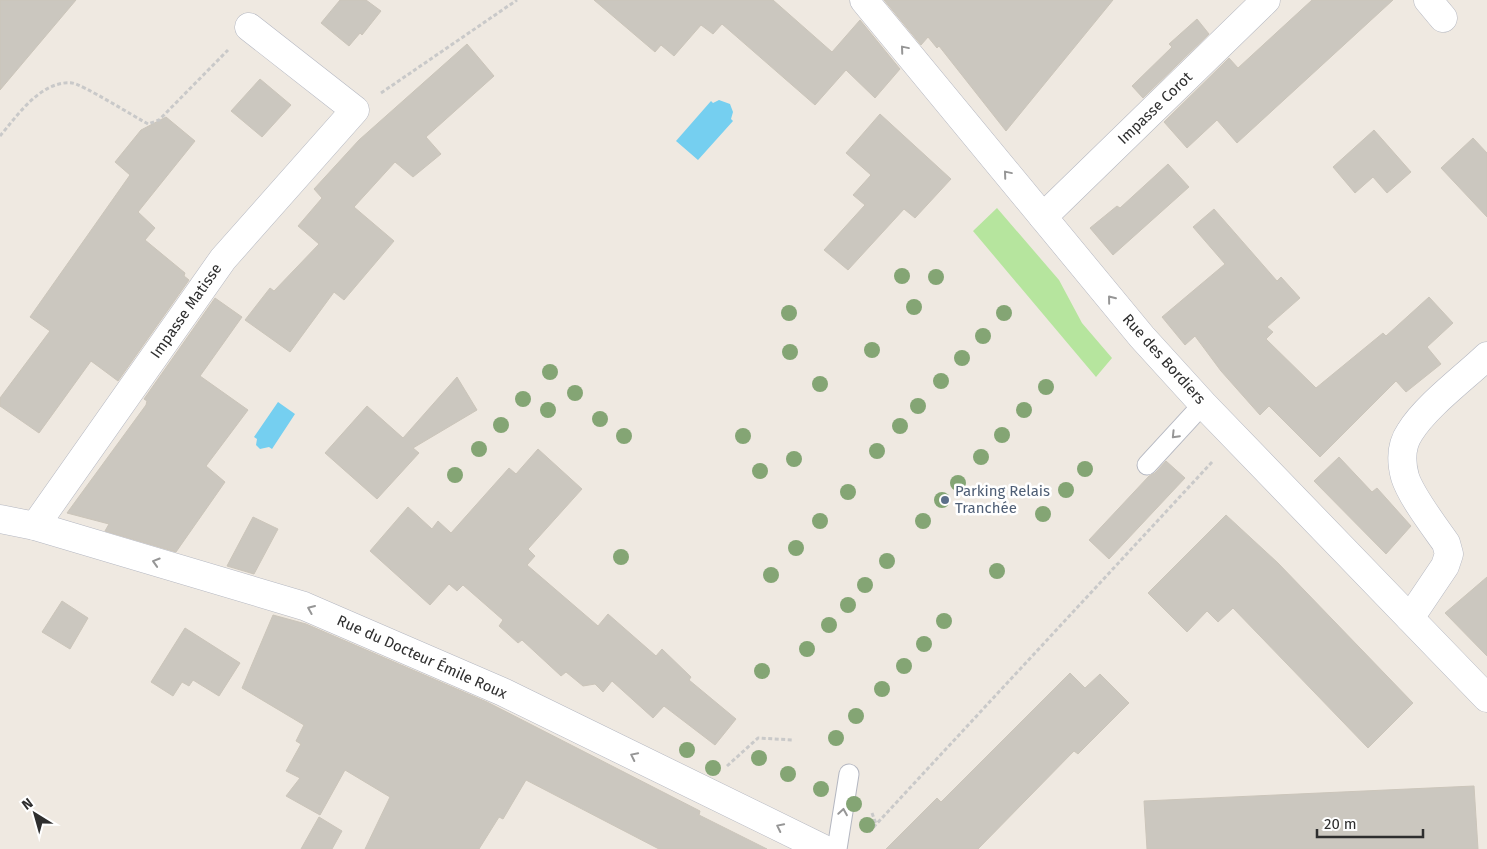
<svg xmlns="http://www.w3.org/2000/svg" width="1487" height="849" font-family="'Fira Sans',sans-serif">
  <rect width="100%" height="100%" fill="#efe9e1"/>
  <path fill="#b6e59e" d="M 997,208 L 1059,280 L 1082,323 L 1112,358 L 1096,377 L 973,231 Z"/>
  <g fill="#75cff0">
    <path d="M 719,100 L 730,104 L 733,112 L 731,119 L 733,121 L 698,160 L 676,141 L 711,101 L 713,103 Z"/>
    <path d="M 278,402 L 295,414 L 272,449 L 269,447 L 260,449 L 256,445 L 257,439 L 254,437 Z"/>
  </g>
  <g fill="#cbc7bf" stroke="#cbc5ba">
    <path d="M 0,0 L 76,0 L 0,90 Z"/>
    <path d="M 340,0 L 366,0 L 381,11 L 362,35 L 360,33 L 349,46 L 321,23 Z"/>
    <path d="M 594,0 L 773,0 L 832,52 L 860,20 L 900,69 L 875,98 L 846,70 L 815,105 L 722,24 L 713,34 L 701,25 L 674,56 L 661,45 L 655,52 Z"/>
    <path d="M 884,0 L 1113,0 L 1006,131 L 939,46 L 937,48 L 928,37 L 921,45 Z"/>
    <path d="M 1312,0 L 1393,0 L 1237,143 L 1217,120 L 1187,148 L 1164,122 L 1229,58 L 1238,68 Z"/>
    <path d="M 1197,19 L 1209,34 L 1143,98 L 1132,86 L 1172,47 L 1169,44 Z"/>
    <path d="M 467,44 L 494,76 L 426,137 L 441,154 L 413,177 L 395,162 L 354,207 L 394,241 L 344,300 L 334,292 L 290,352 L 245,320 L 270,288 L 274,291 L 319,244 L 298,226 L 322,198 L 314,189 L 359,140 Z"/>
    <path d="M 260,79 L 291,105 L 262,137 L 231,111 Z"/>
    <path d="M 880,114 L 951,179 L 915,218 L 904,209 L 848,270 L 824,250 L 865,205 L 853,195 L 871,175 L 846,153 Z"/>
    <path d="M 166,117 L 195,141 L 138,212 L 155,228 L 145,240 L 185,273 L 184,276 L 189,280 L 118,381 L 91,361 L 39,433 L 0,406 L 0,398 L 50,331 L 30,317 L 130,175 L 115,162 L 141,130 Z"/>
    <path d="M 1374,130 L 1411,172 L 1387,193 L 1373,177 L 1355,193 L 1333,167 Z"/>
    <path d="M 1473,138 L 1487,153 L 1487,217 L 1441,168 Z"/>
    <path d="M 1168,164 L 1189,187 L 1113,255 L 1090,228 L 1117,206 L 1120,208 Z"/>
    <path d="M 1214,209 L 1277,281 L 1281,277 L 1300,298 L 1267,327 L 1273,332 L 1266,339 L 1316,388 L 1383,333 L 1386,336 L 1429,297 L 1453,323 L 1427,347 L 1441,364 L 1406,392 L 1396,381 L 1320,457 L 1269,406 L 1260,415 L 1221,371 L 1195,336 L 1185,345 L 1162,317 L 1225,264 L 1193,227 Z"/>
    <path d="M 215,298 L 242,317 L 200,376 L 248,410 L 206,466 L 225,482 L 176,552 L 105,531 L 109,524 L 67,513 L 146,405 L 147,401 L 144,399 Z"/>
    <path d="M 457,377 L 477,410 L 413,448 L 419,453 L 377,499 L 325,453 L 367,406 L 403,438 Z"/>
    <path d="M 538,449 L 582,489 L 528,549 L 535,556 L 527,565 L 598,626 L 608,614 L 656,656 L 662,649 L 691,677 L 689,680 L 736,719 L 715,745 L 664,706 L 653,718 L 612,681 L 603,692 L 595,684 L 583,686 L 566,672 L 561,676 L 522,640 L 518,643 L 499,626 L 503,620 L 463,585 L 457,591 L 449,584 L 430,605 L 370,551 L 408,507 L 432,529 L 438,521 L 451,533 L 509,468 L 516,474 Z"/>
    <path d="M 1339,457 L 1372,492 L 1377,488 L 1411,526 L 1386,554 L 1314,481 Z"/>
    <path d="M 1166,461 L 1185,478 L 1109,559 L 1089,540 L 1149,476 L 1155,473 Z"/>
    <path d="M 1226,515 L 1278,563 L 1413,703 L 1368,748 L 1233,608 L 1218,622 L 1207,611 L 1187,632 L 1148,593 Z"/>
    <path d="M 253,517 L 278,529 L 254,574 L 227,566 Z"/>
    <path d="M 1487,577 L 1487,656 L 1445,613 Z"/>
    <path d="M 62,601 L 88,618 L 70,649 L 42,632 Z"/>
    <path d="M 273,615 L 306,624 L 487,702 L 700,811 L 699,815 L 767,849 L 659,849 L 526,780 L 503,819 L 499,817 L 479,849 L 365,849 L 390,797 L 345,770 L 320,815 L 286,796 L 300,778 L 286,771 L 301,744 L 296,741 L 304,725 L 242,688 Z"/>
    <path d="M 185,628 L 240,663 L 219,696 L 193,680 L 189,686 L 182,682 L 173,696 L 151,682 Z"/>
    <path d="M 1070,673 L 1085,688 L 1100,674 L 1129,703 L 1078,754 L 1074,751 L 978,849 L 886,849 L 937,798 L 941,802 Z"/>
    <path d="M 1474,786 L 1478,849 L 1147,849 L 1144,801 Z"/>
    <path d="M 319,817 L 342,831 L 332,849 L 301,849 Z"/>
  </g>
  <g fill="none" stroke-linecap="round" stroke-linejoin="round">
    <defs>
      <g id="lane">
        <path d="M 1147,465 L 1203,404"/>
        <path d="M 837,849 L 849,774"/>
      </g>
      <g id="street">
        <path d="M 1428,0 L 1443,18"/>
        <path d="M 1043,217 L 1266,0"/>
        <path d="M 0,519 L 35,526 L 304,606 L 503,692 L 824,849"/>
        <path d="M 35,526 L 223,259 L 355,110 L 249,27"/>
        <path d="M 1410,618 L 1445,566 L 1449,554 L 1446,543 C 1434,526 1411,496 1405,477 C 1401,462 1401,445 1410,432 C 1426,406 1464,378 1487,356"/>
      </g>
      <path id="secondary" d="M 864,0 L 1142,337 L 1203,404 L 1487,698"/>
    </defs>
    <use href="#lane" stroke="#b4b7c1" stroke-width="21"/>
    <use href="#street" stroke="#b4b7c1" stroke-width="29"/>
    <use href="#secondary" stroke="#b4b7c1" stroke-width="29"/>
    <g stroke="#c9c9c9" stroke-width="3" stroke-dasharray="4 2.5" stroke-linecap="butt">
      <path d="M 381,93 L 517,0"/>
      <path d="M 0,136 C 17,116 41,80 72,83 C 82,84 135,117 148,124 L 159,120 L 228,50"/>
      <path d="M 727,766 L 758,738 L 793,740"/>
      <path d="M 872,813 L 876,824"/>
      <path d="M 869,832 L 1213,461"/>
    </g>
    <use href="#lane" stroke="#fff" stroke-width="19"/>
    <use href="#street" stroke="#fff" stroke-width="28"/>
    <use href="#secondary" stroke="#fff" stroke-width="28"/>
  </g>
  <g fill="#84a574">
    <circle cx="902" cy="276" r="8"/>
    <circle cx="936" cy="277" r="8"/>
    <circle cx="914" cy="307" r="8"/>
    <circle cx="789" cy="313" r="8"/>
    <circle cx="1004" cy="313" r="8"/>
    <circle cx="983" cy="336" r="8"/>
    <circle cx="872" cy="350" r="8"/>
    <circle cx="790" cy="352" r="8"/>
    <circle cx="962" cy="358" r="8"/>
    <circle cx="550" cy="372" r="8"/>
    <circle cx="941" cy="381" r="8"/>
    <circle cx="820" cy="384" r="8"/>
    <circle cx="1046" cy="387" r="8"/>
    <circle cx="575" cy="393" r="8"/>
    <circle cx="523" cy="399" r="8"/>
    <circle cx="918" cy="406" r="8"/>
    <circle cx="548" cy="410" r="8"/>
    <circle cx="1024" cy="410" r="8"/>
    <circle cx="600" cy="419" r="8"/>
    <circle cx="501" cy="425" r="8"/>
    <circle cx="900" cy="426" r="8"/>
    <circle cx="1002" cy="435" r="8"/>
    <circle cx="624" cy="436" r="8"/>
    <circle cx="743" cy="436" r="8"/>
    <circle cx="479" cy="449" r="8"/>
    <circle cx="877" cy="451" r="8"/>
    <circle cx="981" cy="457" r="8"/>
    <circle cx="794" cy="459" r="8"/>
    <circle cx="1085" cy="469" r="8"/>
    <circle cx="760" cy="471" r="8"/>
    <circle cx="455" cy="475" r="8"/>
    <circle cx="958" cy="483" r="8"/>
    <circle cx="1066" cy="490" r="8"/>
    <circle cx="848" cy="492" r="8"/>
    <circle cx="942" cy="500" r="8"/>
    <circle cx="1043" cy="514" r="8"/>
    <circle cx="820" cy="521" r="8"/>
    <circle cx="923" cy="521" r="8"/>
    <circle cx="796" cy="548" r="8"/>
    <circle cx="621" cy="557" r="8"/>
    <circle cx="887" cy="561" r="8"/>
    <circle cx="997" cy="571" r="8"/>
    <circle cx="771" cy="575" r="8"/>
    <circle cx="865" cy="585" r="8"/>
    <circle cx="848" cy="605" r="8"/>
    <circle cx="944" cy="621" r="8"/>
    <circle cx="829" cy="625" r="8"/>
    <circle cx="924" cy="644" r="8"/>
    <circle cx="807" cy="649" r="8"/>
    <circle cx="904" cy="666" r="8"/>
    <circle cx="762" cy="671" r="8"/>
    <circle cx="882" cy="689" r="8"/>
    <circle cx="856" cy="716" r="8"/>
    <circle cx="836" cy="738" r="8"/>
    <circle cx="687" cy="750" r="8"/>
    <circle cx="759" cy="758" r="8"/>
    <circle cx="713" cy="768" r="8"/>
    <circle cx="788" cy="774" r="8"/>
    <circle cx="821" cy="789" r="8"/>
    <circle cx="854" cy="804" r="8"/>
    <circle cx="867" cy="825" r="8"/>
  </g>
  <defs><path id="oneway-chevron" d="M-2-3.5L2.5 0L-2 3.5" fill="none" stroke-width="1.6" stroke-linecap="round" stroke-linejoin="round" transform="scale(1.25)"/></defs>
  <g stroke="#969696">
    <use href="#oneway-chevron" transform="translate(904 49) rotate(-130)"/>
    <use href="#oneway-chevron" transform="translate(1007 174) rotate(-130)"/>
    <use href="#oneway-chevron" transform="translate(1111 299) rotate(-129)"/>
    <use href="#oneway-chevron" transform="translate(1175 435) rotate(134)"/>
    <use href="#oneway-chevron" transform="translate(156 562) rotate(-163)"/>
    <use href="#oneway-chevron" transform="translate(311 609) rotate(-157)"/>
    <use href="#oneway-chevron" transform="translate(634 756) rotate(-154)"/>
    <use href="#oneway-chevron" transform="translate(843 812) rotate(-81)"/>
    <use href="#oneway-chevron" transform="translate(780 827) rotate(-154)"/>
  </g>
  <circle fill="#5c6f8a" stroke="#fff" stroke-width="2" cx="945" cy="500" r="5"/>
  <g text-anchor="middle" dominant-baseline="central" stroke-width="5" stroke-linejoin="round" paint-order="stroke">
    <g font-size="15" fill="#2e2e2e" stroke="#fff">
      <text transform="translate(1155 108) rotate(-44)">Impasse Corot</text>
      <text transform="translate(186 311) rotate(-55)">Impasse Matisse</text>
      <text transform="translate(1164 359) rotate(48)">Rue des Bordiers</text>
      <text transform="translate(422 657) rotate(24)">Rue du Docteur Émile Roux</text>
    </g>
    <g font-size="15" fill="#4e5e75" stroke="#fff" text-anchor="start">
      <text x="955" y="491">Parking Relais<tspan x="955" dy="17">Tranchée</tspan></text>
    </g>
  </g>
  <g transform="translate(35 814) rotate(323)" stroke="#ffffff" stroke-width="4" paint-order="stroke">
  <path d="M0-4L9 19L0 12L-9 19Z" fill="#2e2e2e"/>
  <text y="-8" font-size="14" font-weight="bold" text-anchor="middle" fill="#2e2e2e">N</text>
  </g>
  <path d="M1317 829v8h106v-8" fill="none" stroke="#2e2e2e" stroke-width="2.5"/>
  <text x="1324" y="829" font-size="15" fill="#2e2e2e" stroke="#ffffff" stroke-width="4" paint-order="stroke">20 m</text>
</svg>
